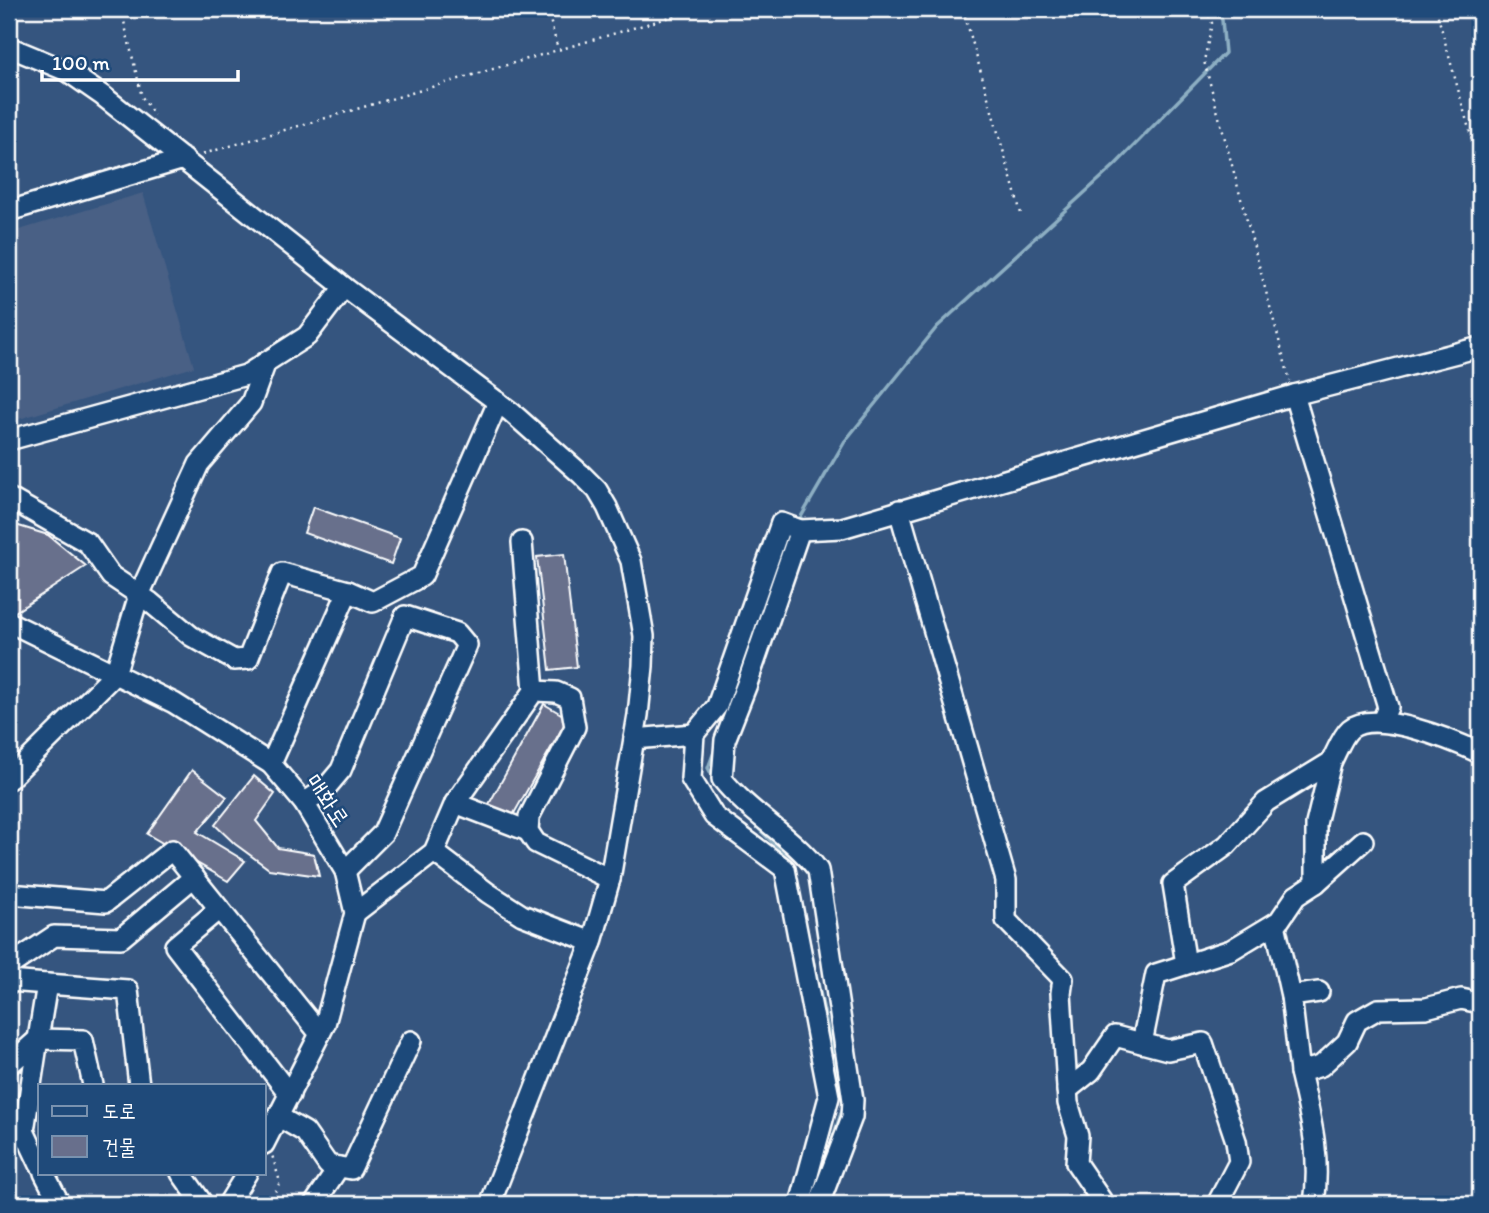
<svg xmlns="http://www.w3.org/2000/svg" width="1489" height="1213" font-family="Itim,'Poor Story',sans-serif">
  <rect width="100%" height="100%" fill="#35557f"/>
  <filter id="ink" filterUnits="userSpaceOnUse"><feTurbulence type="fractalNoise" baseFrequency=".0143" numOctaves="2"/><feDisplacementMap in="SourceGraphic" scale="14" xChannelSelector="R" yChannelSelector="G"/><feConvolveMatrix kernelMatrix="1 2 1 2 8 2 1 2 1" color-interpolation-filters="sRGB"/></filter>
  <g filter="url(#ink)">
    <path fill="#486085" d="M 143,193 L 194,367 L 9,422 L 9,233 Z"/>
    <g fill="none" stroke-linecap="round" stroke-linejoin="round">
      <g stroke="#8dafc3" stroke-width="3.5">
        <path d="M 798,522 L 845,441 L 937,327 L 1114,166 L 1225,53 L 1222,20 L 1217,9"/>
        <path d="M 713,777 L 708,768 L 715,749"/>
        <path d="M 750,820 L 792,862 L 794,868"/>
        <path d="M 803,913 L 844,1104 L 824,1164"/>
      </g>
    </g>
    <g fill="#686f8c" stroke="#fff" stroke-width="2">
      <path d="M 313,507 L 400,538 L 391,564 L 304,533 Z"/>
      <path d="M 9,523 L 48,535 L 86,566 L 15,612 L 9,609 Z"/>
      <path d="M 564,554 L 577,667 L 550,670 L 537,557 Z"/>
      <path d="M 544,704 L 568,718 L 512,817 L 489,804 Z"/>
      <path d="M 192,770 L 227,797 L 197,832 L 245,861 L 228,881 L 147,834 Z"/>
      <path d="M 254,776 L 275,794 L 256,821 L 278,848 L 314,854 L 319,876 L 269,869 L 235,844 L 215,825 Z"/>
    </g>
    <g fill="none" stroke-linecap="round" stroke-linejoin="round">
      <defs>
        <g id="minor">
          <path d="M 9,47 L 67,71 L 103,96 L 344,287 L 511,412 L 582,475 L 597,490 L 607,507 L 631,561 L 644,636 L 643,666 L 638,715 L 610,879 L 592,942 L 490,1204"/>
          <path d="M 9,211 L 184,159"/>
          <path d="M 1294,395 L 1388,707 L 1382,721"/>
          <path d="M 9,440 L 246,375 L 307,336 L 344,287"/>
          <path d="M 9,498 L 88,543 L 111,576 L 150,602 L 191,636 L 234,660 L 248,659 L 282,573 L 348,591"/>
          <path d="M 899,510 L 1006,880 L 1006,920 L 1063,979 L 1061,993 L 1068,1103 L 1078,1136 L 1076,1163 L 1104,1204"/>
          <path d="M 800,530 L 747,684 L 725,740 L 722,779 C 750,814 791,835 818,870 L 853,1100 L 852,1117 L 819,1204"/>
          <path d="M 9,622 L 174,703 L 271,764 L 304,803 L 345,871 L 355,913 L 325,1024 L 264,1144"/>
          <path d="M 534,691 L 556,692 L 570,698 L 575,727 L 529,817 L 528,831 L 536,843 L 610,879"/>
          <path d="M 634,739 L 694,734"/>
          <path d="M 1331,762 C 1336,753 1342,736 1350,729 C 1375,708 1454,741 1480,753"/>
          <path d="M 271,764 L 348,591 L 373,602 L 422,576 L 498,402"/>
          <path d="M 9,779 L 115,674 L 139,595 L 199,464 L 251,403 L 266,362"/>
          <path d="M 304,803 L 325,789 L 341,770 L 405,616 L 457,633 L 467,645 L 383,833 L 345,871"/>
          <path d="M 455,803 L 528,831"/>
          <path d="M 434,852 L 488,893 L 522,915 L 592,942"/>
          <path d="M 9,894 L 106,902 L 172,850 L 320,1034"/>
          <path d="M 219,909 L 175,946 L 290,1095"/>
          <path d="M 355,913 L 434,852 L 455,803 L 534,691 L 522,542"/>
          <path d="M 1275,924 L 1291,996 L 1319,992"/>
          <path d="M 1186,964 L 1173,884 L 1227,845 L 1266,802 L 1331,762 L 1316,824 L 1316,883"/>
          <path d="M 9,966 L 54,936 L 121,938 L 194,877"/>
          <path d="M 9,981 L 47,984 L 38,1039 L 9,1065"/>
          <path d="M 47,984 L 128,990 L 139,1085"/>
          <path d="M 1291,996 L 1300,1072 L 1321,1066 L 1347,1042 L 1357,1021 L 1378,1009 L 1426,1008 L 1461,999 L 1480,1003"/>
          <path d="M 1142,1043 L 1156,974 L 1231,950 L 1279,921 L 1296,896 L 1316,883 L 1363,841"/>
          <path d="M 1300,1072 C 1311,1119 1321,1155 1314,1204"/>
          <path d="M 1067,1090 L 1091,1071 L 1115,1036 L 1168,1050 L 1203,1043 L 1236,1141 L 1239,1162 L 1217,1204"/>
          <path d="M 279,1117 L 305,1132 L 328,1165 L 351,1169 L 411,1041"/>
          <path d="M 24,1131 L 40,1165"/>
          <path d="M 9,1139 L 24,1131 L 38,1039 L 83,1040 L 93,1085"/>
          <path d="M 44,1173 L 60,1204"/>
          <path d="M 181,1173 L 203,1204"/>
          <path d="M 228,1204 L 247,1173"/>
          <path d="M 314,1204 L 339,1167"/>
          <path d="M 800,1204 L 829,1097 L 785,869 L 714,816 L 691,779 L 694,734 L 717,706 L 781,523 L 800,530 L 842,528 L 1294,395 L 1480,347"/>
        </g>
      </defs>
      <use href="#minor" stroke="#fff" stroke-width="24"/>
      <g stroke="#fff" stroke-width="2.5" stroke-dasharray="2 5" stroke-linecap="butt">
        <path d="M 121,9 L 142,97 L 154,115"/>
        <path d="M 547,9 L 558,49"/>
        <path d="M 963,9 L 1022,217"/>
        <path d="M 1206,9 L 1212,23 L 1204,61 L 1290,381"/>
        <path d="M 1436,9 L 1480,169"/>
        <path d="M 203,154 L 698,9"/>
        <path d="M 269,1204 L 280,1182 L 272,1155"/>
      </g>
      <use href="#minor" stroke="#1f4a7a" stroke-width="19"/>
    </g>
  </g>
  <g text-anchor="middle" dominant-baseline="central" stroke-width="5" stroke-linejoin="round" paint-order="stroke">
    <g font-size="24" fill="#fff" stroke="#1f4a7a">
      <text transform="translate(328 800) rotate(56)">매화로</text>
    </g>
  </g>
  <rect width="1489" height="1213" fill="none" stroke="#1f4a7a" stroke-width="35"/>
  <rect x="18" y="18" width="1454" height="1178" fill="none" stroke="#fff" stroke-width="2.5" filter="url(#ink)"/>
  <rect x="38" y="1084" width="228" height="91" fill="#1f4a7a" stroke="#7992af" stroke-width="2"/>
  <rect x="52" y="1106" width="35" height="10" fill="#1f4a7a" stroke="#7992af" stroke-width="2"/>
  <text x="102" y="1118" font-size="21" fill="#ffffff">도로</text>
  <rect x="52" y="1136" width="35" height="21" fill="#686f8c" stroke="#7992af" stroke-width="2"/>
  <text x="102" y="1154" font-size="21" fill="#ffffff">건물</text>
  <path d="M42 70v10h196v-10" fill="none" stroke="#ffffff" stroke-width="3.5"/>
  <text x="52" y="70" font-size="21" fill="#ffffff" stroke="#1f4a7a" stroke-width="5" paint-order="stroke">100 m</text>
</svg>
